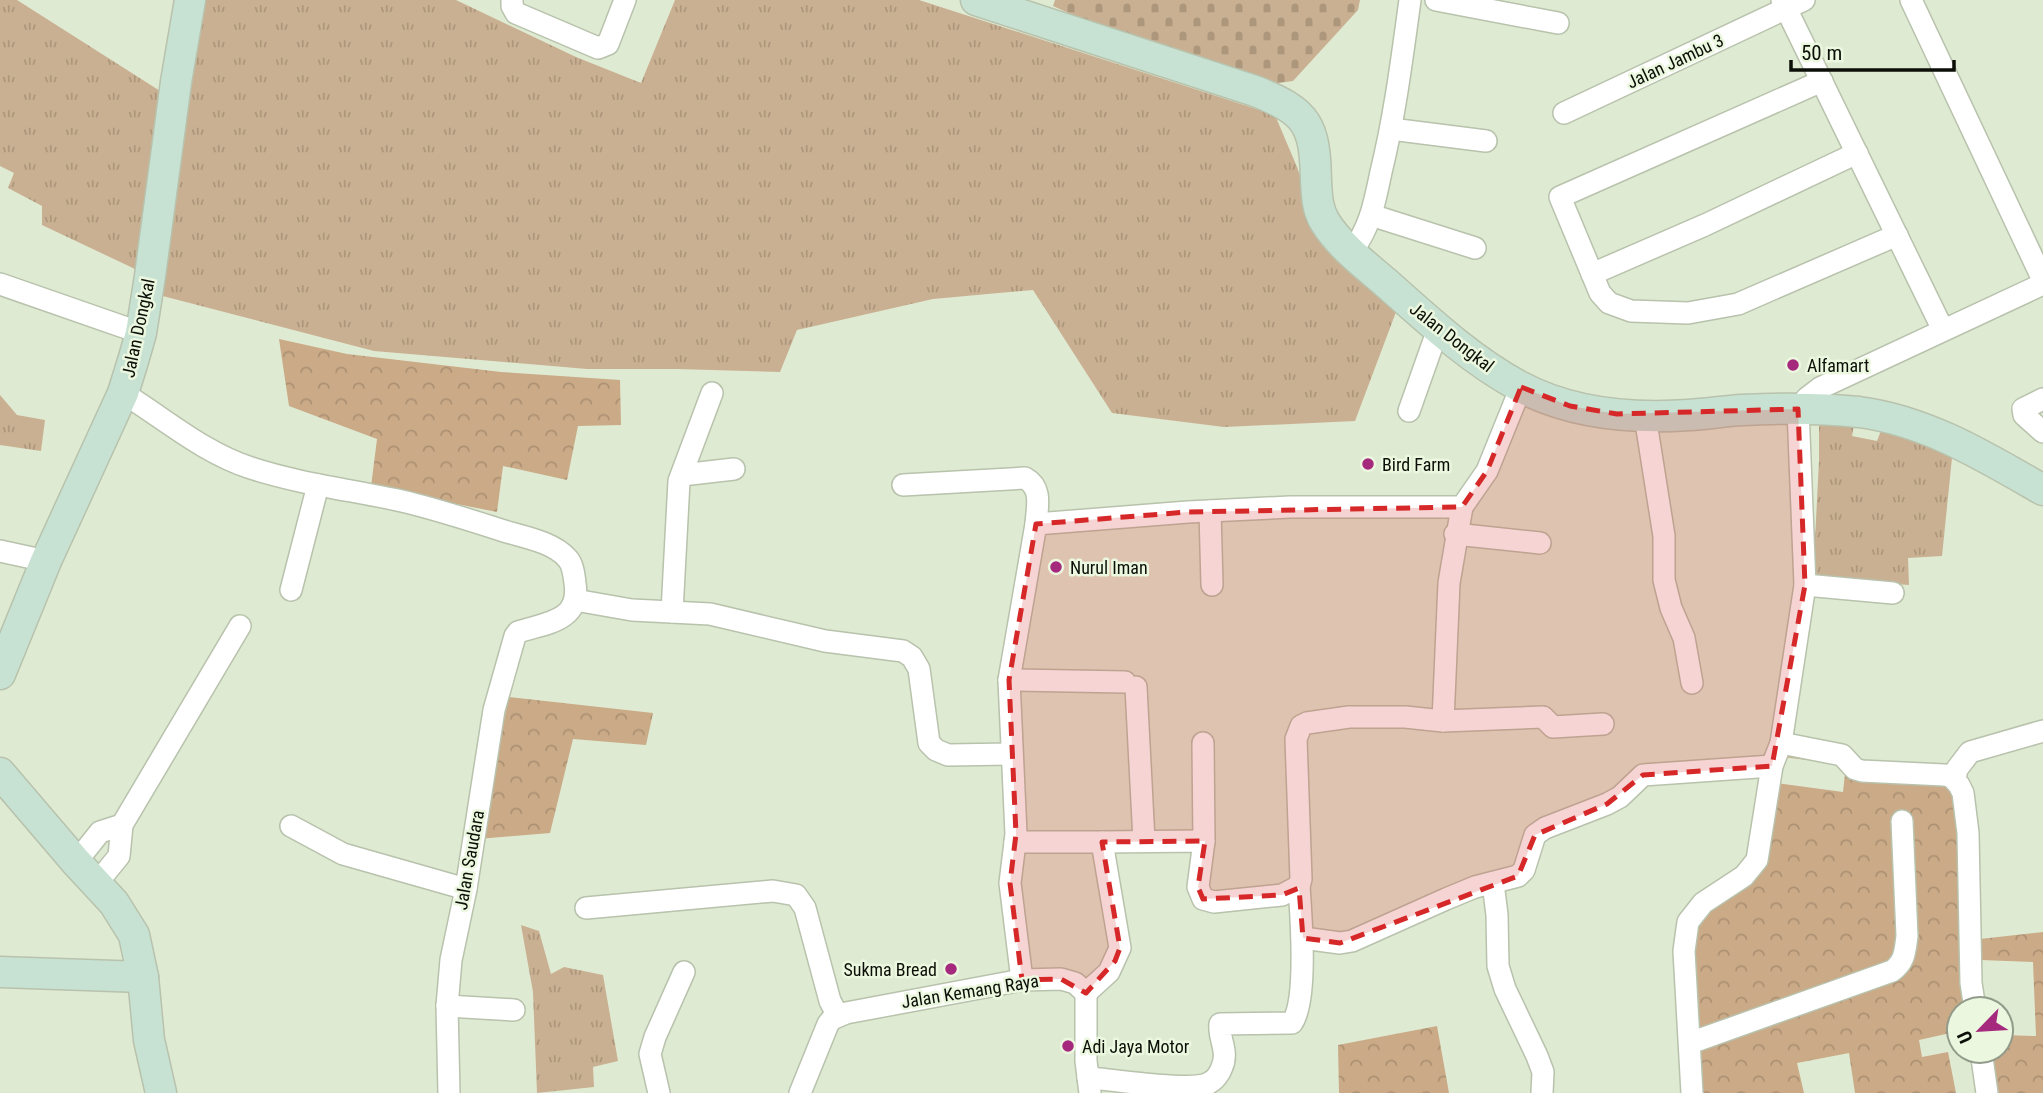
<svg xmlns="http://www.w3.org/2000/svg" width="2043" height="1093" font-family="'Roboto Condensed',sans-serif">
  <defs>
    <pattern id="grass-tufts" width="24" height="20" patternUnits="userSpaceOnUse" patternTransform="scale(1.75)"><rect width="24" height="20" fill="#cab092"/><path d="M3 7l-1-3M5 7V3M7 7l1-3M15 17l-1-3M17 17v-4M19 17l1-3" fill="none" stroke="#ac967c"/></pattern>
    <pattern id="forest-crowns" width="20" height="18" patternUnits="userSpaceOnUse" patternTransform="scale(1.75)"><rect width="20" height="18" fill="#caaa87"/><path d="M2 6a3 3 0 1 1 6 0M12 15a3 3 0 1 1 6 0" fill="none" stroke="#ac9173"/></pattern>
    <pattern id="cemetery-stones" width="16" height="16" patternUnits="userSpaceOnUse" patternTransform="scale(1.75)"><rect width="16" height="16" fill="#cab092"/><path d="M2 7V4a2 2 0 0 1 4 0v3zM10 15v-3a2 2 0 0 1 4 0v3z" fill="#ac967c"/></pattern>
  </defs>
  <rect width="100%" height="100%" fill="#dfead2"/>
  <g fill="url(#grass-tufts)">
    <path d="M 0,0 L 17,0 L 168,96 L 135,269 L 42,225 L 42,206 L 8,188 L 14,173 L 0,166 Z"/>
    <path d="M 204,0 L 456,0 L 576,57 L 641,83 L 675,0 L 919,0 L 1275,115 L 1297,167 L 1320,234 L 1396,312 L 1355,421 L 1224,427 L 1112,413 L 1033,290 L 933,299 L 797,330 L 780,372 L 677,369 L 587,369 L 374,351 L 155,294 Z"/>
    <path d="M 0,395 L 17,415 L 45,420 L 41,451 L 0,445 Z"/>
    <path d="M 1819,417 L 1855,419 L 1852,436 L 1877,441 L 1882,428 L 1953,448 L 1942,556 L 1908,558 L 1909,585 L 1813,578 L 1819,461 Z"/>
    <path d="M 521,925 L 539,931 L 551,974 L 564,967 L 603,975 L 618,1061 L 593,1067 L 594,1087 L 537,1093 L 533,992 Z"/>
  </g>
  <g fill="url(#forest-crowns)" fill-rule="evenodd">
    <path d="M 279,339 L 347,354 L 501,372 L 620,380 L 621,425 L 578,426 L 567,480 L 503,466 L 497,512 L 371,487 L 377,439 L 289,406 Z"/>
    <path d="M 509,697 L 653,713 L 646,745 L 573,739 L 550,833 L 478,839 Z"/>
    <path d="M 1781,743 L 1848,760 L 1955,779 L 1975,1009 L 1959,1009 L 1959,1031 L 1919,1040 L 1922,1057 L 1948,1052 L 1956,1093 L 1855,1093 L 1849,1053 L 1797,1063 L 1804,1093 L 1692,1093 L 1695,910 L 1744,876 ZM 1783,757 L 1846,765 L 1843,792 L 1777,783 Z"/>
    <path d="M 2043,932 L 2043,1093 L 1992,1093 L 1985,1051 L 2001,1051 L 2001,1035 L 2036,1036 L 2033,962 L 1981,960 L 1980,939 Z"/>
    <path d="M 1437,1026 L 1449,1093 L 1339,1093 L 1338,1045 Z"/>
  </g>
  <path fill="url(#cemetery-stones)" d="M 1055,0 L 1360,0 L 1358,10 L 1293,81 L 1265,85 L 1093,24 L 1053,6 Z"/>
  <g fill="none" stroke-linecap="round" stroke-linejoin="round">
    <defs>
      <g id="street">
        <path d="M 512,0 L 512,6 L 516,13 L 598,48 L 608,44 L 625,0"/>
        <path d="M 1436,0 L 1558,23"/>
        <path d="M 1782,0 L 1943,330"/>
        <path d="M 1911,0 L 2043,280"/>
        <path d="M 1822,81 L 1560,197 L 1600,293 L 1609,303 L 1631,311 L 1688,313 L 1738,304 L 1897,235"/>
        <path d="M 1564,113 L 1804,0"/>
        <path d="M 1391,129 L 1486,141"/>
        <path d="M 1371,215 L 1475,248"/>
        <path d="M 1351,252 C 1370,229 1375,201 1381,172 C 1395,115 1402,58 1410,0"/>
        <path d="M 1592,274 L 1705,225 L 1857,153"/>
        <path d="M 0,284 L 141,333"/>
        <path d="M 123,393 C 165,419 204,453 251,468 C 300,484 352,490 402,501 C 436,509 470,520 504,531 C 524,537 553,542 567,558 C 573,564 574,575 575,583 C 581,622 545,623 518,632 L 515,636 L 494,710 L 466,889 L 451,960 L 447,1006 L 449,1093"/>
        <path d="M 2043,399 L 2023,409 L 2024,415 L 2043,432"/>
        <path d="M 1409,411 L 1438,329"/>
        <path d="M 1645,416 L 1664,536 L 1664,580 L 1671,608 L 1684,638 L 1692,683"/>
        <path d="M 682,475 L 734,469"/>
        <path d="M 903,485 L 1025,478 C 1043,488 1037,507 1036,524"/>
        <path d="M 1210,511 L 1212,585"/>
        <path d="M 1455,534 L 1540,543"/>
        <path d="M 0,551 L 46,561"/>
        <path d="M 1805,585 L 1893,593"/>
        <path d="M 291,590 L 318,485"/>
        <path d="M 575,600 L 632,610 L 710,614 L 825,641 L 903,651 L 912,657 L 919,669 L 929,743 L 936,750 L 948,755 L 1011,754"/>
        <path d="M 672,612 L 679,481 L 712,393"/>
        <path d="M 1009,680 L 1125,682"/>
        <path d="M 1136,687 L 1144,841"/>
        <path d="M 1443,721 L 1449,583 L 1462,507"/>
        <path d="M 1203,743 L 1204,841"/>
        <path d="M 1781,743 L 1842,755 L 1855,769 L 1862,771 L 1944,775 L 1951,776 L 1959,785 L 1963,793 L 1968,833 L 1971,983 L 1975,1009"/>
        <path d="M 1955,779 L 1957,769 L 1970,752 L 2043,731"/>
        <path d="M 291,826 L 343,854 L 466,889"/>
        <path d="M 1015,842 L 1102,842 L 1120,948 L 1109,972 L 1086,993"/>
        <path d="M 1102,842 L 1204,841 L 1198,887 L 1203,899 L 1214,902 L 1282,895 L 1299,886 L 1301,879 L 1296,739 L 1301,726 L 1307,723 L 1349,717 L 1405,717 L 1443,721 L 1543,717 L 1553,727 L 1603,724"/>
        <path d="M 76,862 L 100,832 L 122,825"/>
        <path d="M 97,883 L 119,856 L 122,825 L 240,626"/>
        <path d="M 1493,883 L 1497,915 L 1498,966 L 1505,989 L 1537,1056 L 1543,1072 L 1542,1093"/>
        <path d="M 586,908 L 773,891 L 796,895 L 805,908 L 830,1001 L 838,1016"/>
        <path d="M 1303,938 L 1340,943 L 1352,941 L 1446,899 L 1475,887 L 1518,876 L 1524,870 L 1535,835 L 1545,828 L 1607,804 L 1620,797 L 1643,775 L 1772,766"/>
        <path d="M 1022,980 L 1010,883 L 1016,834 L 1009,680 L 1036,524 L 1188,512 L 1290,507 L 1462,507 L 1487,471 L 1521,387"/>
        <path d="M 447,1006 L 514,1010"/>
        <path d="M 1690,1043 L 1892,971 C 1905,962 1905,951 1907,936 L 1902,821"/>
        <path d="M 1981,1051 L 1987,1093"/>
        <path d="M 1088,1078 C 1112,1079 1191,1093 1209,1083 C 1215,1080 1220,1073 1222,1067 C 1229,1051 1218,1038 1220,1024 L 1292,1023 C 1308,1000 1301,916 1299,886"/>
        <path d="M 659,1093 L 650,1054 L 655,1037 L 684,972"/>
        <path d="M 800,1093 L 828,1024 L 832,1019 L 846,1013 L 1022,980 L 1061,979 L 1075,983 L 1086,993 L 1086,1061 L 1090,1093"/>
        <path d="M 1692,1093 L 1684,951 L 1688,922 L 1703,903 L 1744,876 L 1757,860 L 1772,766 L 1781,743 L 1805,585 L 1798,409 L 1807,398 L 1820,388 L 2043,284"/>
      </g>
      <g id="secondary">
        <path d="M 976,0 L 1255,91 C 1308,112 1315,125 1316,181 C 1317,196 1317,209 1325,222 C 1340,246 1364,264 1385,282 C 1427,319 1469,359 1519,386 C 1571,414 1631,419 1689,415 C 1707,414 1724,411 1742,410 C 1780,408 1820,408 1859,412 C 1927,421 1984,456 2043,490"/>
        <path d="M 0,674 L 46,561 L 123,393 L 133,361 L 141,333 L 150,276 L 176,82 L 190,0"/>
        <path d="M 0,773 L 76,862 L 114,903 L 134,935 L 143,977 L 149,1040 L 161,1093"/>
        <path d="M 0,972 L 143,977"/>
      </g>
    </defs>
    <use href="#street" stroke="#b8c2ac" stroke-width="24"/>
    <use href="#secondary" stroke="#b8c2ac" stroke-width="33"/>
    <use href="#street" stroke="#fff" stroke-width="21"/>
    <use href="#secondary" stroke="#c7e2d3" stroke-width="30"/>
  </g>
  <path fill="#d62828" fill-opacity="0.2" stroke="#d62828" stroke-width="5" stroke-dasharray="14 9" stroke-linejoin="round" d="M 1521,387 L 1570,406 L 1617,414 L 1798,409 L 1805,585 L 1772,766 L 1643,775 L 1607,804 L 1535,835 L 1518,876 L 1340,943 L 1303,938 L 1299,888 L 1282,895 L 1203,899 L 1198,887 L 1205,841 L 1102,842 L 1120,948 L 1115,961 L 1086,993 L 1061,979 L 1022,980 L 1010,883 L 1016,834 L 1009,680 L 1036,524 L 1188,512 L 1462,507 L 1487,471 Z"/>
  <g fill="#a5297c" stroke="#ecf7df" stroke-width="2.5">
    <circle cx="1793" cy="365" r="7"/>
    <circle cx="1368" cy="464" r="7"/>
    <circle cx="1056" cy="567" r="7"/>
    <circle cx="951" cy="969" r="7"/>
    <circle cx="1068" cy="1046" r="7"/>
  </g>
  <g text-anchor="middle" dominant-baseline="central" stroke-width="5" stroke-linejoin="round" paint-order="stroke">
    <g font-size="18" fill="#0b0f07" stroke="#ecf7df">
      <text transform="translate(1675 61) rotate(-25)">Jalan Jambu 3</text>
      <text transform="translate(138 328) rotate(-78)">Jalan Dongkal</text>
      <text transform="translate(1452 337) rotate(38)">Jalan Dongkal</text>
      <text transform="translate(469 860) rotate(-80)">Jalan Saudara</text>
      <text transform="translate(970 991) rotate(-9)">Jalan Kemang Raya</text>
    </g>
    <g font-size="18" fill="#0b0f07" stroke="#ecf7df" text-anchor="start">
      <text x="1807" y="365">Alfamart</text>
      <text x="1382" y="464">Bird Farm</text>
      <text x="1070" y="567">Nurul Iman</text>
      <text x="937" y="969" text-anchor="end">Sukma Bread</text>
      <text x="1082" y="1046">Adi Jaya Motor</text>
    </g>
  </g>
  <g transform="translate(1980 1030) rotate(245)"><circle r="33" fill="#ecf7df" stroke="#929a89" stroke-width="2"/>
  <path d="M0-5L12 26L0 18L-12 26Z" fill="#a5297c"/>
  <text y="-10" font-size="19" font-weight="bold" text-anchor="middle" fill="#0b0f07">U</text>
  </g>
  <path d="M1791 60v10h163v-10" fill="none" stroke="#0b0f07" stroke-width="3.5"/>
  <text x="1801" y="60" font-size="21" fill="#0b0f07" stroke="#ecf7df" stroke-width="5" paint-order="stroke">50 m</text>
</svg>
